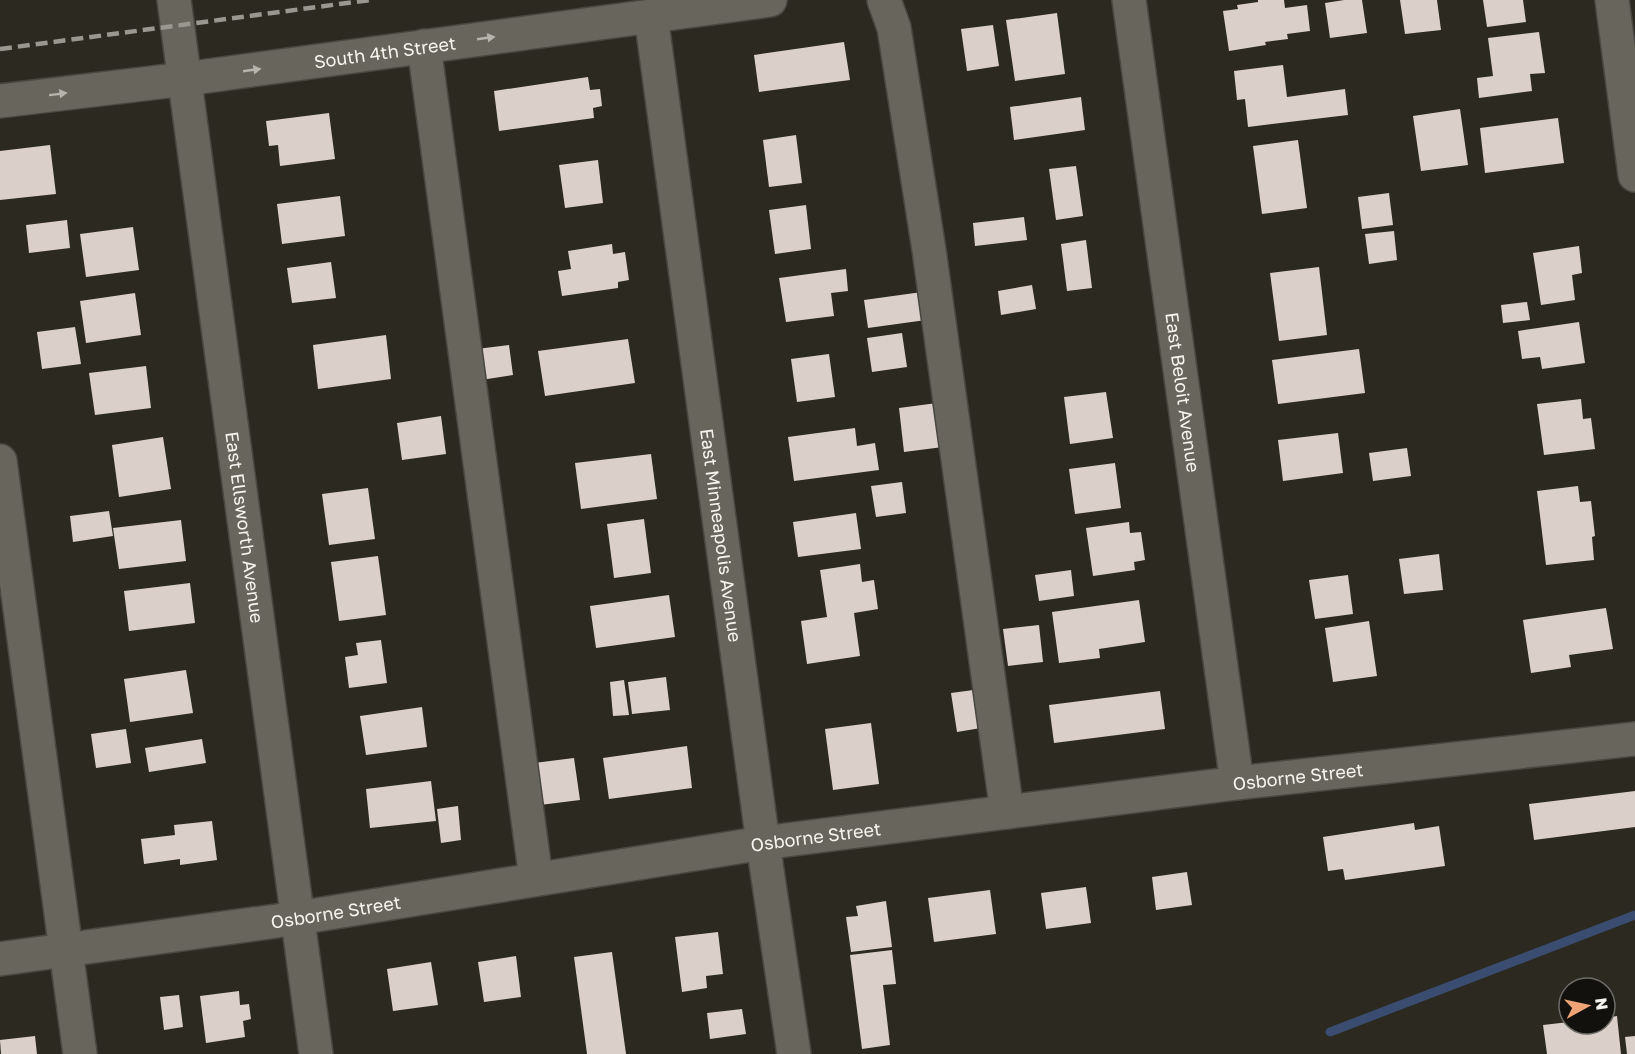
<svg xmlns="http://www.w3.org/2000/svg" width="1635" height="1054" font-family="'Golos Text',sans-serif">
  <rect width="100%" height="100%" fill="#2b2920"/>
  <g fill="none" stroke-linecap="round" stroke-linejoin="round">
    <path stroke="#3a4d70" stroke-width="9" d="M 1330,1032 L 1635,915"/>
  </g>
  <g fill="#dbd0c9">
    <path d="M 1258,0 L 1284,0 L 1285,8 L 1307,5 L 1310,31 L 1287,34 L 1288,39 L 1265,42 L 1266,45 L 1229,51 L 1223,11 L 1238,9 L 1237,5 L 1258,2 Z"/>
    <path d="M 1344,0 L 1362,0 L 1367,33 L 1330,38 L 1325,3 Z"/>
    <path d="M 1400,0 L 1437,0 L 1441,30 L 1405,34 Z"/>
    <path d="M 1483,0 L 1523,0 L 1526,22 L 1487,27 Z"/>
    <path d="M 1057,13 L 1065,74 L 1015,81 L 1006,20 Z"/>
    <path d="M 993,25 L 999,66 L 967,71 L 961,29 Z"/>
    <path d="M 1539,32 L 1545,73 L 1530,74 L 1532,91 L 1479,98 L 1477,78 L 1493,76 L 1488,38 Z"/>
    <path d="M 844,42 L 850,80 L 759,92 L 754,55 Z"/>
    <path d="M 1283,65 L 1287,97 L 1345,89 L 1348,115 L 1248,127 L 1245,99 L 1237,100 L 1234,71 Z"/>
    <path d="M 588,77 L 590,90 L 600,89 L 602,106 L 593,108 L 594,118 L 499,131 L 494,91 Z"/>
    <path d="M 1081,97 L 1085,130 L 1014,140 L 1010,107 Z"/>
    <path d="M 1460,109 L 1468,165 L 1421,171 L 1413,116 Z"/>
    <path d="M 329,113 L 335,159 L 280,166 L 278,145 L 269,146 L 266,121 Z"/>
    <path d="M 1558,118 L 1564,163 L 1485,173 L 1480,128 Z"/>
    <path d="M 796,135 L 802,183 L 769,187 L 763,140 Z"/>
    <path d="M 1298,140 L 1307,208 L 1262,214 L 1253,146 Z"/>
    <path d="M 50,145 L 56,194 L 0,200 L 0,151 Z"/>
    <path d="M 598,160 L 603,203 L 565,208 L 559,165 Z"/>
    <path d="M 1076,166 L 1083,216 L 1056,220 L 1049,169 Z"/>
    <path d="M 1389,193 L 1393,225 L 1362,229 L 1358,197 Z"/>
    <path d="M 340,196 L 345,236 L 282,244 L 277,204 Z"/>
    <path d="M 806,205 L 811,249 L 775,254 L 769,210 Z"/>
    <path d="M 1024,217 L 1027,240 L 975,246 L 973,223 Z"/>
    <path d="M 67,220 L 70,248 L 29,253 L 26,225 Z"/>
    <path d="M 133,227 L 139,270 L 86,277 L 80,234 Z"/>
    <path d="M 1394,231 L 1397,260 L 1369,264 L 1365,234 Z"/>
    <path d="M 1086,240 L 1092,288 L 1067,291 L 1061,244 Z"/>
    <path d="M 612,244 L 613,254 L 625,252 L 629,280 L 618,282 L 618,288 L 562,296 L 558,271 L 571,269 L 568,251 Z"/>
    <path d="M 1579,246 L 1582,273 L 1572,275 L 1575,300 L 1541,305 L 1533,253 Z"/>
    <path d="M 331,262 L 336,298 L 292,303 L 287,268 Z"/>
    <path d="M 1319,267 L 1327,335 L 1279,341 L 1270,273 Z"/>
    <path d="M 846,269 L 848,291 L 831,293 L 834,316 L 786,322 L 779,278 Z"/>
    <path d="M 1032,285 L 1036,309 L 1001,315 L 998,291 Z"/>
    <path d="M 922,292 L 926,320 L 868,328 L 864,300 Z"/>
    <path d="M 135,293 L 141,335 L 86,343 L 80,301 Z"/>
    <path d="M 1527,302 L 1530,320 L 1503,323 L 1501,305 Z"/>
    <path d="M 1579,322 L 1585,363 L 1542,369 L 1540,357 L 1522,359 L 1518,331 Z"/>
    <path d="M 75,327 L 81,364 L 42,369 L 37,332 Z"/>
    <path d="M 902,333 L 907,367 L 872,372 L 867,338 Z"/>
    <path d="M 386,335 L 391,379 L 318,389 L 313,345 Z"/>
    <path d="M 628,339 L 635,383 L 545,396 L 538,351 Z"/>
    <path d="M 509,345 L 513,375 L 481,380 L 477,349 Z"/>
    <path d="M 1359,349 L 1365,393 L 1278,404 L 1272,360 Z"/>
    <path d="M 829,354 L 835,397 L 797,402 L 791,359 Z"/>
    <path d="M 146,366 L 151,408 L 95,415 L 89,373 Z"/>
    <path d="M 1106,392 L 1113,438 L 1070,444 L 1064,397 Z"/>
    <path d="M 1581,399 L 1583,419 L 1591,418 L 1595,449 L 1544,455 L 1537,404 Z"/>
    <path d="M 937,403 L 943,447 L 904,452 L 899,408 Z"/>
    <path d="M 441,416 L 446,454 L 402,460 L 397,423 Z"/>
    <path d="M 855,428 L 857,446 L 875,443 L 879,470 L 794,481 L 788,437 Z"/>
    <path d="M 1338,433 L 1343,473 L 1283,481 L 1278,440 Z"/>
    <path d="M 163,437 L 171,489 L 119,497 L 112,445 Z"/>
    <path d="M 1407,448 L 1411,476 L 1373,481 L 1369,453 Z"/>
    <path d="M 651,454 L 657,499 L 581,509 L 575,463 Z"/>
    <path d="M 1115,463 L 1121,508 L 1075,514 L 1069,469 Z"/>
    <path d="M 902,482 L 906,513 L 876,517 L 871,486 Z"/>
    <path d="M 1578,486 L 1580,502 L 1591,501 L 1595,536 L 1592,537 L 1594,560 L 1546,565 L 1537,491 Z"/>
    <path d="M 368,488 L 375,539 L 329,545 L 322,494 Z"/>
    <path d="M 109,511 L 113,536 L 73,542 L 70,516 Z"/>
    <path d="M 856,513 L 861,549 L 798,557 L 793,522 Z"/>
    <path d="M 644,519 L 651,573 L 614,578 L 607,524 Z"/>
    <path d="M 181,520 L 186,561 L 119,569 L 113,528 Z"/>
    <path d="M 1129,522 L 1130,533 L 1141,532 L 1145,560 L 1134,562 L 1135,570 L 1093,576 L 1086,528 Z"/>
    <path d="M 1439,554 L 1443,590 L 1404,594 L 1399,559 Z"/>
    <path d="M 378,556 L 386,615 L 339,621 L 331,562 Z"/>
    <path d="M 860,564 L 862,582 L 874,580 L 878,609 L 854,613 L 860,656 L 807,664 L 801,621 L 827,617 L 820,570 Z"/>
    <path d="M 1071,570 L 1074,596 L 1039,601 L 1035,575 Z"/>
    <path d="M 1348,575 L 1353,614 L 1315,619 L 1309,580 Z"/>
    <path d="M 190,583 L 195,623 L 129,631 L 124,591 Z"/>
    <path d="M 669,595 L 675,637 L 596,648 L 590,606 Z"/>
    <path d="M 1139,600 L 1145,642 L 1099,649 L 1100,658 L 1059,663 L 1052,612 Z"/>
    <path d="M 1606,608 L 1613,649 L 1569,655 L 1571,667 L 1531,673 L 1523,620 Z"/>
    <path d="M 1369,621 L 1377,676 L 1333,682 L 1325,628 Z"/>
    <path d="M 1039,625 L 1043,662 L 1008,666 L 1003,629 Z"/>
    <path d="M 381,640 L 387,683 L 349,688 L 345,657 L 358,655 L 356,643 Z"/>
    <path d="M 186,670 L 193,713 L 130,722 L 124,679 Z"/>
    <path d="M 666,677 L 670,710 L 632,714 L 628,682 Z"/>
    <path d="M 624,680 L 629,715 L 613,716 L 610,682 Z"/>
    <path d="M 981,689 L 987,727 L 957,732 L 951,693 Z"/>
    <path d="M 1160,691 L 1165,729 L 1054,743 L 1049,705 Z"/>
    <path d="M 422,707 L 427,747 L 366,755 L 360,716 Z"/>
    <path d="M 871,723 L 879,784 L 833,790 L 825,729 Z"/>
    <path d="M 126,729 L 131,763 L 96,768 L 91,734 Z"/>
    <path d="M 202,739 L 206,763 L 149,772 L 145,748 Z"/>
    <path d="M 687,746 L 692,788 L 609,799 L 603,758 Z"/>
    <path d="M 574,758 L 580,800 L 540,805 L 534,763 Z"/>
    <path d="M 431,781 L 436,821 L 370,828 L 366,789 Z"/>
    <path d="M 1635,791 L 1635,827 L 1534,840 L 1529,804 Z"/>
    <path d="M 458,806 L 461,840 L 441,843 L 437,809 Z"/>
    <path d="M 212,821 L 217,860 L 180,865 L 180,859 L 144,864 L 141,839 L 175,835 L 174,825 Z"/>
    <path d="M 1414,823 L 1415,830 L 1439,826 L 1445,866 L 1345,880 L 1343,869 L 1328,871 L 1323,837 Z"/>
    <path d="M 1187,872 L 1192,905 L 1156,910 L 1152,877 Z"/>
    <path d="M 1086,887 L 1091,923 L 1046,929 L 1041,893 Z"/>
    <path d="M 990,890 L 996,934 L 934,942 L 928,898 Z"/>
    <path d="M 886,901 L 892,947 L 851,952 L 846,917 L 858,916 L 856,906 Z"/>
    <path d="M 718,932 L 723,974 L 706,976 L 707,988 L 682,992 L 675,937 Z"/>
    <path d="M 892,950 L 896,984 L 883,985 L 890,1045 L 862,1049 L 850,955 Z"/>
    <path d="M 612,952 L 626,1054 L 587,1054 L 574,957 Z"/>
    <path d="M 516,956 L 521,997 L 484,1002 L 478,962 Z"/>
    <path d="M 431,962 L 438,1005 L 393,1011 L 387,969 Z"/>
    <path d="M 239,991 L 240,1005 L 249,1004 L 251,1019 L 243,1021 L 245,1037 L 206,1043 L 200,996 Z"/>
    <path d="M 179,995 L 183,1027 L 164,1030 L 160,997 Z"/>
    <path d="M 742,1009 L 746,1034 L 710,1039 L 707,1013 Z"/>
    <path d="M 1617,1016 L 1621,1054 L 1547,1054 L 1543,1025 L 1569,1022 L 1569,1024 L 1605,1024 L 1605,1018 Z"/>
    <path d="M 35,1036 L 37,1054 L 1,1054 L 0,1040 Z"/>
    <path d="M 1635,1036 L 1635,1054 L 1627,1054 L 1625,1037 Z"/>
  </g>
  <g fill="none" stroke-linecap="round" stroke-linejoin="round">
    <defs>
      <g id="minor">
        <path id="s1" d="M 174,0 L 316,1054"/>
        <path d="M 884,0 L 894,28 L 929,250 L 1007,812"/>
        <path id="s2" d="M 1129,0 L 1237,783"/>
        <path d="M 1612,0 L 1635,175"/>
        <path id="s3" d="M 651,16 L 763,843 L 794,1054"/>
        <path d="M 424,46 L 536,879"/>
        <path id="s4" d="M 0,101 L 185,79 L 770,0"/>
        <path d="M 0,461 L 80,1054"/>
        <path id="s5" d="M 0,959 L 298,918 L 763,843 L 1237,783 L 1635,739"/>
      </g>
    </defs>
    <use href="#minor" stroke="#494741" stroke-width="36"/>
    <use href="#minor" stroke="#68655c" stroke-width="33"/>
    <path stroke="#99978f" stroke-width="4.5" stroke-dasharray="12 6" stroke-linecap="butt" d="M 0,49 L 370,0"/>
  </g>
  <defs><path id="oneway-solid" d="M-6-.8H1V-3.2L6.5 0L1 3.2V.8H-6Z" transform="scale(1.5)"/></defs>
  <g fill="#b6b4ac">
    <use href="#oneway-solid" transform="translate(486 38) rotate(-8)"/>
    <use href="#oneway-solid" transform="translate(252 70) rotate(-8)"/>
    <use href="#oneway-solid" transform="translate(58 94) rotate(-7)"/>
  </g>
  <g text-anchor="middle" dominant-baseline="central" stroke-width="6" stroke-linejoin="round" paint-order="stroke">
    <g font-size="18" fill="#f6f4ee" stroke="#12110e">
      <text stroke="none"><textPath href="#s4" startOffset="388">South 4th Street</textPath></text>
      <text stroke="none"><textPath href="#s2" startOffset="396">East Beloit Avenue</textPath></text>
      <text stroke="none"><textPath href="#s1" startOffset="532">East Ellsworth Avenue</textPath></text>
      <text stroke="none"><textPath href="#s3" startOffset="524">East Minneapolis Avenue</textPath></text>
      <text stroke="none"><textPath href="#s5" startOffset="1311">Osborne Street</textPath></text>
      <text stroke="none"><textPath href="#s5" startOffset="825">Osborne Street</textPath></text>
      <text stroke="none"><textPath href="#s5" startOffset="339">Osborne Street</textPath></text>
    </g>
  </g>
  <g transform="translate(1587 1006) rotate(82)"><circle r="28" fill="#12110e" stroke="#6d6c68" stroke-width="1.5"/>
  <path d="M0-4.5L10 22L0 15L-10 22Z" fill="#efa377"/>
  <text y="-9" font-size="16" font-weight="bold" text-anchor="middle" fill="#f6f4ee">N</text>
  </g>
</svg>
